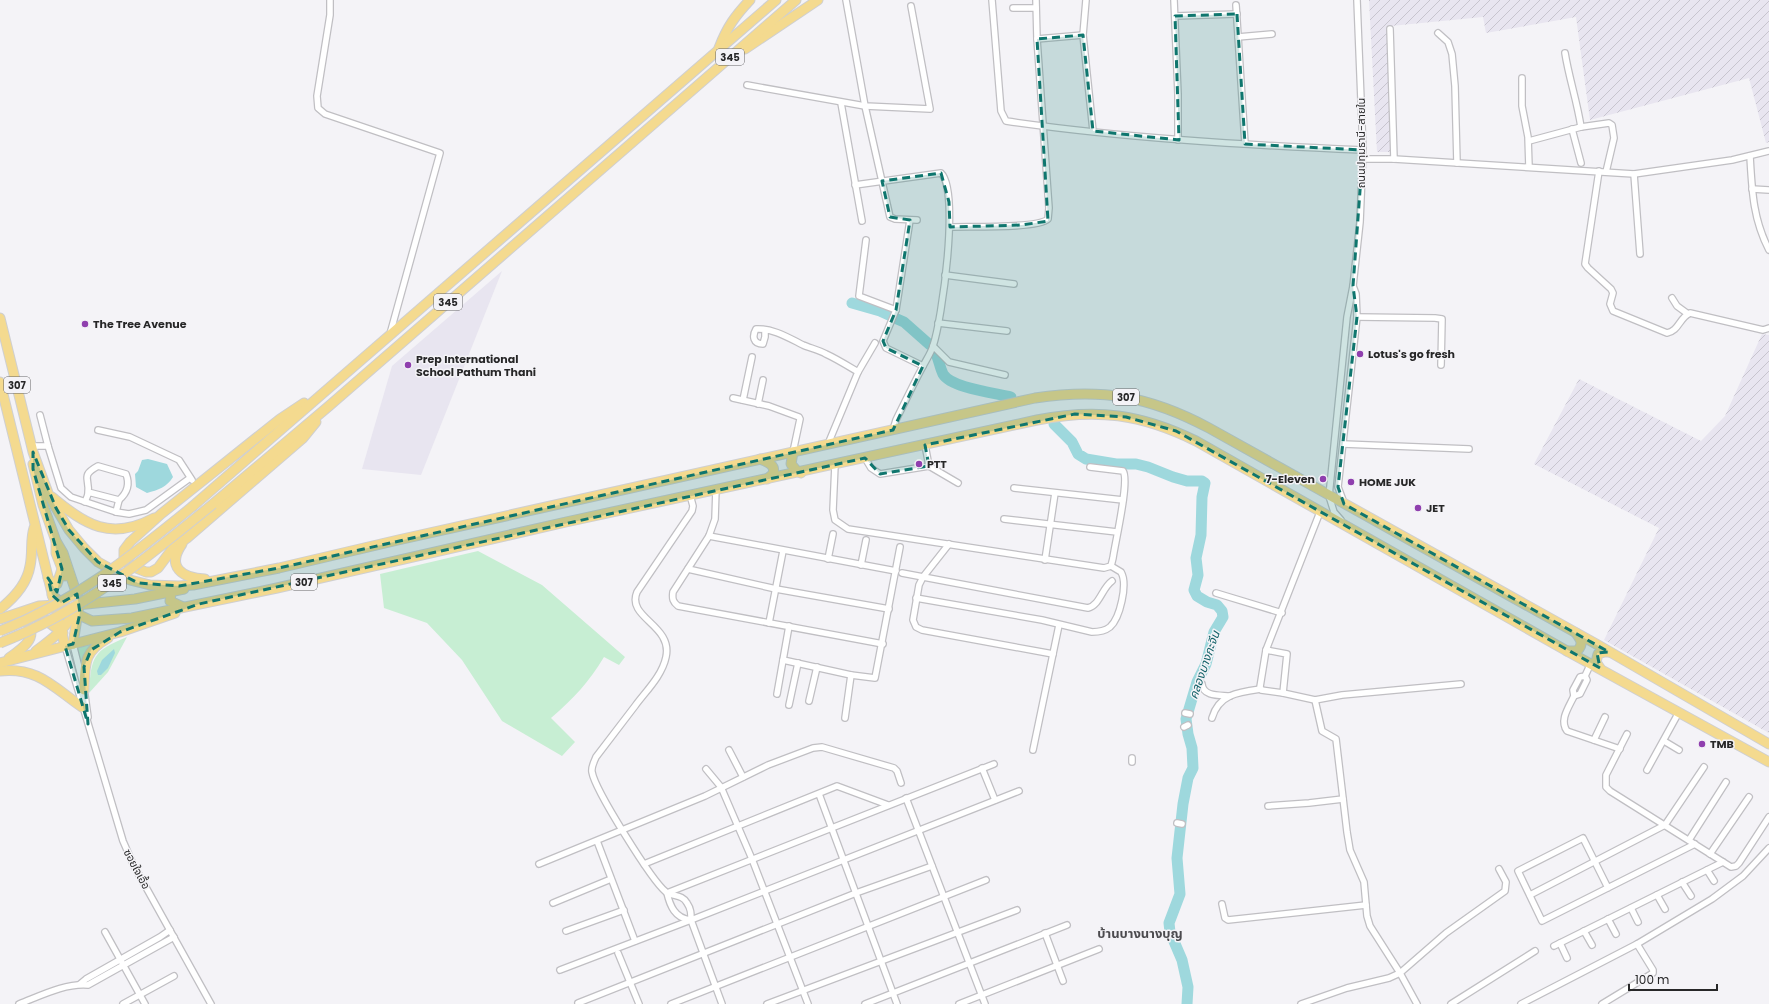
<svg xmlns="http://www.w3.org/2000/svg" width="1769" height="1004" font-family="Poppins,'Noto Sans Thai',sans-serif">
  <defs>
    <pattern id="industrial-furrows" width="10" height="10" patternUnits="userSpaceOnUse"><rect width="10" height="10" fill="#e8e5f0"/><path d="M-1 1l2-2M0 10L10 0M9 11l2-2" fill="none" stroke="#c7c4ce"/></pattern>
  </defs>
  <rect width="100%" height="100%" fill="#f4f3f7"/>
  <path fill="#e8e5f0" d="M 502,271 L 421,475 L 362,469 L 392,366 Z"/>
  <g fill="url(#industrial-furrows)">
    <path d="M 1369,0 L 1769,0 L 1769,142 L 1766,143 L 1749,78 L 1590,120 L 1576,17 L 1486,33 L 1483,17 L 1391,26 L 1395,152 L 1377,152 Z"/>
    <path d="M 1762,334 L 1769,335 L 1769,733 L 1604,640 L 1659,528 L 1534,464 L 1579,379 L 1701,441 L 1725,416 Z"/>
  </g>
  <g fill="#c7eed3">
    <path d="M 478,551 L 542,585 L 625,657 L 619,665 L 604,657 C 589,682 574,698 551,718 L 575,742 L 562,756 L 502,721 L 462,660 L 427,623 L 384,608 L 380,574 Z"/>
    <path d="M 110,637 L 92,649 L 81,674 L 75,646 Z"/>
    <path d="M 127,637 L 108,672 L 89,693 C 91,656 93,651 127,637 Z"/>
  </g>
  <g fill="#9ed8dd">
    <path d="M 148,459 L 167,464 L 173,477 C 167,487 158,490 147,493 L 136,487 L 135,474 L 138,471 L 142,460 Z"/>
    <path d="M 114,649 L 115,653 L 108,668 L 101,675 L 98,675 L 97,671 L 102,660 Z"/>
  </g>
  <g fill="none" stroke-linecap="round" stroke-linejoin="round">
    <g stroke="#9ed8dd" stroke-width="11">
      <path d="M 852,303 L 880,311 L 891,316"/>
      <path d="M 897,319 L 904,322 L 930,345"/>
      <path d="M 934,350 C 939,358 939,366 943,374 C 951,388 995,393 1011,397"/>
      <path d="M 1054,424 L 1072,442 L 1078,454 L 1086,459 L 1116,464 L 1136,464 L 1148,467 L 1173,477 L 1187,481 L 1202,481 L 1205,483 L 1202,497 L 1201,535 L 1196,558 L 1198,575 L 1194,590 L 1197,596 L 1207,602 L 1217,605 L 1222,611 L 1223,617 L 1214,632 L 1206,664 L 1197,682 L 1186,719 L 1188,734 L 1192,748 L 1193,768 L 1188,778 L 1183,804 L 1177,858 L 1180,894 L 1169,923 L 1170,932 L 1182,960 L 1188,987 L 1187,1004"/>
    </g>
    <defs>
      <g id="minor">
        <path d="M 330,0 L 330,15 L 317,96 L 318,108 L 325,114 L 440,153 L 390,334"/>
        <path d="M 846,0 L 865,106 L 890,217 L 895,219 L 917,220"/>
        <path d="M 992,0 L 1001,111 L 1006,121 C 1124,138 1244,145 1363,150"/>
        <path d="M 1086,0 L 1083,35 L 1093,131"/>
        <path d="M 1174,0 L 1178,94 L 1178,140"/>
        <path d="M 1236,5 L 1245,144"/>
        <path d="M 1013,8 L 1036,8"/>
        <path d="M 1175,16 L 1237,14"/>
        <path d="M 1390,29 L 1394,159"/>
        <path d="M 1438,33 L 1448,42 L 1452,54 L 1455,86 L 1457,163"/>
        <path d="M 1238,37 L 1272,34"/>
        <path d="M 1037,39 L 1083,35"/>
        <path d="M 1565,53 C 1569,78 1577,101 1581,127"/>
        <path d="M 1522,78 L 1522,106 L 1528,137 L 1529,167"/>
        <path d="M 747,85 L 865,106 L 930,109 L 911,6"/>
        <path d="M 841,103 L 862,221"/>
        <path d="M 1572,129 L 1581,163"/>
        <path d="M 1529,141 L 1581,127 L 1609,123 L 1612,125 L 1614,138 L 1606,172"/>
        <path d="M 1750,156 C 1752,191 1753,219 1769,250"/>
        <path d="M 1363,159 L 1394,159 L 1634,174 L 1732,160 L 1769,151"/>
        <path d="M 1599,171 L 1585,264 L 1588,268 L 1611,289 L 1613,293 L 1610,304 L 1613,311 L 1667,333 C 1679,331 1679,318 1690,313 L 1763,330 L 1769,328"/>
        <path d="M 1634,174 L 1640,254"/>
        <path d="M 855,185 L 941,173 C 960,191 942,320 933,346 C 931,353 926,360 922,368 C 913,385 905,402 896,420 L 893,430"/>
        <path d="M 1752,189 L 1769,190"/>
        <path d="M 910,220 L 896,310 L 883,341 L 886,348 L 923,366"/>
        <path d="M 950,227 C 967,226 1038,229 1048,219 L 1049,208 L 1037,39 L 1036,0"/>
        <path d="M 866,240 L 859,296 L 896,310"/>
        <path d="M 945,275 L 1014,284"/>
        <path d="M 1672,298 L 1677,306 L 1688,314"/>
        <path d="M 1357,317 L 1435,318 L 1442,319 L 1441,365"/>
        <path d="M 938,323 L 1007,331"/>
        <path d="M 765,330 L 765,337 L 763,344 C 753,344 752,336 756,329 C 773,328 789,338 803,345 C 810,348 819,350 826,354 C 837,359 848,366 858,372 L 828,444"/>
        <path d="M 933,346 L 949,362 L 1005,375"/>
        <path d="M 858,372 L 875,343"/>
        <path d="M 733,398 L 769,406 L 799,417 L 800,419 L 793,452"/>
        <path d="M 743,400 L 752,357"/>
        <path d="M 758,404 L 763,380"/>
        <path d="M 40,415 L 48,446"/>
        <path d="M 98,430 L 130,437 L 179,460 L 192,480"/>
        <path d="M 1343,444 L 1469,449"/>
        <path d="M 31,446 L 48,446 L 61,488 L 71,497 L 116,512 L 129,514 L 146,510 L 190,478"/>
        <path d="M 865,458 L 871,468 L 880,474 L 929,466 L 925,445"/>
        <path d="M 835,465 L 833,510 L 835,520 L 848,529 L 1104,568 L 1111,566 L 1113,558 C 1115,543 1130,480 1123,471 L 1090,467"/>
        <path d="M 929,466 L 958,483"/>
        <path d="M 1014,488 L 1123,500"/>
        <path d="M 716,489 L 715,519 L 709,536 L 673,592 C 672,599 673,602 678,606 L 883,644"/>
        <path d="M 690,495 L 693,506 L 692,511 L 637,592 C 626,618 673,625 666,657 C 662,676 646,691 635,706 C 622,723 609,740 596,757 C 594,762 591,767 592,772 C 595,790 652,881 666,892 C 673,897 682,894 687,903 C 691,909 691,913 691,920 L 722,1004"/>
        <path d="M 85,502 C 86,499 88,496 88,493 C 90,478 80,476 98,466 L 126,474 C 130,484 127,493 119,500 L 88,492"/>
        <path d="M 1344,503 L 1338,487 L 1357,317 L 1356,294 L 1353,286"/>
        <path d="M 116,512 L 119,500"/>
        <path d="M 1320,512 L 1266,650 L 1260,687 L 1261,690 L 1283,693 L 1315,700 L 1342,695 L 1461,684"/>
        <path d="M 1004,519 L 1117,532"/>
        <path d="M 1341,520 L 1334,512 L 1329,496 L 1347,317 L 1353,286 L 1360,222 L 1363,150 L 1357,0"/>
        <path d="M 709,536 L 896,571"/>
        <path d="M 949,544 L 923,577 L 919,585 L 913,620 L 916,627 L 922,630 L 1053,654"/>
        <path d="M 828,559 L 833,534"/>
        <path d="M 1045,560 L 1055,493"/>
        <path d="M 861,565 L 866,540"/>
        <path d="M 688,569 L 776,589 L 889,609"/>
        <path d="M 902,573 L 1088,608 C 1100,605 1102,588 1112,581"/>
        <path d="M 1216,593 L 1282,613"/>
        <path d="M 916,598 L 1042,620 L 1092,632 C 1098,632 1105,631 1110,627 C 1120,618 1128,584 1121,572 L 1111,566"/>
        <path d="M 769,623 L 783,551"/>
        <path d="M 73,644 L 82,680"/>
        <path d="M 65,646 L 123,841 L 133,864 L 211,1004"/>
        <path d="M 1266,650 L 1287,654 L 1283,693"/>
        <path d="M 783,660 L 851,675 L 875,678 L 900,547"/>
        <path d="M 1585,676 L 1587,680 L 1580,694 L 1574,696 L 1573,690 L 1580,677 L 1585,676 L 1591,663"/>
        <path d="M 1202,684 C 1203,697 1220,695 1230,696"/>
        <path d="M 84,688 L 88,717"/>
        <path d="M 777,694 L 789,626"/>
        <path d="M 1574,696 C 1569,707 1559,720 1567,731 L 1620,749"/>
        <path d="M 1315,700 L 1322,731 L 1336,739 L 1347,832 L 1350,850 L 1364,882 L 1367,916 L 1370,926 L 1400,973 L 1417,1004"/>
        <path d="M 809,701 L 817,667"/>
        <path d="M 789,705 L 798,663"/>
        <path d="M 1185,713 L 1190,714"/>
        <path d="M 845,718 L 851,675"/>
        <path d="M 1212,718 C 1219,694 1239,692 1261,689"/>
        <path d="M 1184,727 L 1188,725"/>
        <path d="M 1627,734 L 1606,775 L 1606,787 L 1610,791 L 1731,867 L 1736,866 L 1739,863 L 1769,817"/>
        <path d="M 1594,740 L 1605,717"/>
        <path d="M 1664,741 L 1679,750"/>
        <path d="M 729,750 L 743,777"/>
        <path d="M 1033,750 L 1059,625"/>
        <path d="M 1132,762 L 1132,758"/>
        <path d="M 982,768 L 995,800"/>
        <path d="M 706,769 L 721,787 L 752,859 L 808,1004"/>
        <path d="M 1647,770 L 1679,712"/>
        <path d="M 819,794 L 897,1004"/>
        <path d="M 906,798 L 985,1004"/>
        <path d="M 1268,806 L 1309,803 L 1343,799"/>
        <path d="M 1177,823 L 1182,824"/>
        <path d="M 1689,840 L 1726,782"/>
        <path d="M 597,841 L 635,941"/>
        <path d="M 1710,854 L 1749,797"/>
        <path d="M 539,864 L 705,796 L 768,765 L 813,748 L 822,747 L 894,768 L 897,771 L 901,783"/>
        <path d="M 644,864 L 837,786 L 888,805"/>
        <path d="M 1707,870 L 1714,881"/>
        <path d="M 1682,882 L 1691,896"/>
        <path d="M 1608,888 L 1583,838 L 1518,871 L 1542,921 L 1695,844"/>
        <path d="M 1530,895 L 1665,825 L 1704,767"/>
        <path d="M 1657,895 L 1665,909"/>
        <path d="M 553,903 L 611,879"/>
        <path d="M 1222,904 L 1225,918 L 1228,920 L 1366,905"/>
        <path d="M 1631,908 L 1638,922"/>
        <path d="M 1608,919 L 1616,934"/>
        <path d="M 690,920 C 675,918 670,906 667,893 L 994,764"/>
        <path d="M 566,931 L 624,910"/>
        <path d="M 1584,931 L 1592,945"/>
        <path d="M 105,932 L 145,1004"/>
        <path d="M 1045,933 L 1063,981"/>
        <path d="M 1560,943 L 1567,958"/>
        <path d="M 1554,946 L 1723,862"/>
        <path d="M 618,953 L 639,1004"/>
        <path d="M 560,970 L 691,920 L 1019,791"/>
        <path d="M 80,984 L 86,979 L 160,937 L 170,930"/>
        <path d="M 578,1003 L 856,893 L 932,866"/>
        <path d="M 19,1004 C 40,996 65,983 88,985 L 174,937"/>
        <path d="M 123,1004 L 174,976"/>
        <path d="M 671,1004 L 986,880"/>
        <path d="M 767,1004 L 1017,910"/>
        <path d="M 865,1004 L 1067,925"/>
        <path d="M 959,1004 L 1099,949"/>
        <path d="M 1301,1004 L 1347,988 L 1389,978 L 1400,973 L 1446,933 L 1505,891 L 1506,882 L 1499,869"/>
        <path d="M 1451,1004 L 1535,951"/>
        <path d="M 1521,1004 L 1637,944 L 1712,899 L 1743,876 L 1769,848"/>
        <path d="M 1602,1004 L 1653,973 L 1653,970 L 1637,944"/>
      </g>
      <g id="primary">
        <path d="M 719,48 C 727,27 735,16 750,0"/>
        <path d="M 745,49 L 818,0"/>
        <path d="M 0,318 L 33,452 L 48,493 L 56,508 L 69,530 L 84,548 L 98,562 L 130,580 L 150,585 L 179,586 L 193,585 L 279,568 L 398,540 L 1035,398 C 1102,388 1149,396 1209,428 L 1598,645 L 1769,744"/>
        <path d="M 0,382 L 65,646"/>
        <path d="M 304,403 L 280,419 L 161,514 L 130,542 L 124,550 L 124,557 L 127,563 L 136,568 L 146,572 L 151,572 L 158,568 L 173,548 L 187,538 L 303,438 L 316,422"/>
        <path d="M 793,452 L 791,464 L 796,470 L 801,473"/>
        <path d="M 760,459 C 768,462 776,465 773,474 L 767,479"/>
        <path d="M 33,464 L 43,505 L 56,541 L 63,553 L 78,598 L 79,605 L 73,644"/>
        <path d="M 52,497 C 85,525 111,541 154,518"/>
        <path d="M 213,504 L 329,406 L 796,0"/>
        <path d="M 193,506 L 776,0"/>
        <path d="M 56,542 L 56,553 L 65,576"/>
        <path d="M 182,544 C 166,567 182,578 205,579"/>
        <path d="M 48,578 L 51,582 L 57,584 L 62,569"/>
        <path d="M 171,593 L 170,601 L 183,607"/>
        <path d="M 52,595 L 73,612 L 92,621 L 132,618 L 277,588 L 566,522 L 1037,420 C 1097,408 1141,414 1196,441 L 1567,651 L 1769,762"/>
        <path d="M 77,605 L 135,599 L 184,589"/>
        <path d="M 0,609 C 14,598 27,584 30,566 C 33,553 30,540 34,528"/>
        <path d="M 29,615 L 44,619 L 63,633"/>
        <path d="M 0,619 L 39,606 L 56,605"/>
        <path d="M 36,651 C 50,640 71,627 73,608"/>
        <path d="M 1567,651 L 1577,651 C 1584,644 1581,640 1576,633"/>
        <path d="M 9,658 C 25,647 41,636 23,617 L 21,617"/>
        <path d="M 0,663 L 120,632 L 175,613"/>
        <path d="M 1600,668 L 1596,662 L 1598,654 L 1604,652 L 1609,652"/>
        <path d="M 0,671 C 38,667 53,687 82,707"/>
        <path d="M 84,690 C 85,664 83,652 108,638"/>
      </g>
    </defs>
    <use href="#minor" stroke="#c0bfc3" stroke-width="8"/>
    <use href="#primary" stroke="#cfcfd0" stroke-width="11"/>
    <use href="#minor" stroke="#fff" stroke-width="5.5"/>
    <use href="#primary" stroke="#f4da8f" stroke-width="9"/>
    <defs>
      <g id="primary-bridge">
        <path d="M 0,631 C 74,602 132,556 193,506"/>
        <path d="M 0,643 C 84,611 144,560 213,504"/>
      </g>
    </defs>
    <use href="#primary-bridge" stroke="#cfcfd0" stroke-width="11" stroke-linecap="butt"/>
    <use href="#primary-bridge" stroke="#f4da8f" stroke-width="9"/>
  </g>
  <path fill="#0f766e" fill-opacity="0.2" stroke="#0f766e" stroke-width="3" stroke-dasharray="8 5" stroke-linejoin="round" d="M 1237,14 L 1245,144 L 1363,150 L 1353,286 L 1357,317 L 1338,487 L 1344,504 L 1609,652 L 1597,653 L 1600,668 L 1176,431 L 1126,417 L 1075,414 L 925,445 L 929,466 L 880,474 L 865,458 L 199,604 L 120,632 L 91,650 L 84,667 L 88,724 L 65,646 L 73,644 L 80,613 L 77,594 L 61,603 L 52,595 L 48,578 L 57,592 L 62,569 L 33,469 L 33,452 L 56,508 L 69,530 L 98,562 L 138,583 L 179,586 L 279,568 L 893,430 L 923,366 L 886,348 L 883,341 L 896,310 L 910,220 L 890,217 L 882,181 L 941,173 L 949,202 L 950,227 L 1022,225 L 1048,221 L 1037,39 L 1083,35 L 1093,131 L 1179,140 L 1175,16 Z"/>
  <g fill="#8f3fae" stroke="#f4f3f7" stroke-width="1.5">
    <circle cx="85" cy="324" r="4"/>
    <circle cx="1360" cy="354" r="4"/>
    <circle cx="408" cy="365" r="4"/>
    <circle cx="919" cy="464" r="4"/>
    <circle cx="1323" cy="479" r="4"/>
    <circle cx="1351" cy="482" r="4"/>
    <circle cx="1418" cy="508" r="4"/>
    <circle cx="1702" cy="744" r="4"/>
  </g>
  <g text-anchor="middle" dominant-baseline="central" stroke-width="3" stroke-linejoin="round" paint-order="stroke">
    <g fill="#f4f3f7" stroke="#646466" stroke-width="1">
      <rect x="716" y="49" width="28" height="16" rx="3"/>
      <rect x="434" y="294" width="28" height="16" rx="3"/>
      <rect x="4" y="377" width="26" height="16" rx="3"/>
      <rect x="1113" y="389" width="26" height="16" rx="3"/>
      <rect x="291" y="574" width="26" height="16" rx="3"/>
      <rect x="98" y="575" width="28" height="16" rx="3"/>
    </g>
    <g font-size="10" font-weight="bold" fill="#272728">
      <text x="730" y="57">345</text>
      <text x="448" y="302">345</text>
      <text x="17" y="385">307</text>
      <text x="1126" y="397">307</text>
      <text x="304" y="582">307</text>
      <text x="112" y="583">345</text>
    </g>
    <g font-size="11" fill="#272728" stroke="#f4f3f7">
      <text transform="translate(1361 143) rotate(-90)">ถนนปทุมธานี-สายใน</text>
      <text transform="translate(137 869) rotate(62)">ซอยใจเอื้อ</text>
    </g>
    <g font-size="11" font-weight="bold" fill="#272728" stroke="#f4f3f7" text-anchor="start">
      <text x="93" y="324">The Tree Avenue</text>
      <text x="1368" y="354">Lotus's go fresh</text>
      <text x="416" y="359">Prep International<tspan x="416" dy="13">School Pathum Thani</tspan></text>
      <text x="927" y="464">PTT</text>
      <text x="1315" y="479" text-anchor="end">7-Eleven</text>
      <text x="1359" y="482">HOME JUK</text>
      <text x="1426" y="508">JET</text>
      <text x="1710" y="744">TMB</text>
    </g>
    <g font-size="12" font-style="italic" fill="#126268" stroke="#f4f3f7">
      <text transform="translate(1204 665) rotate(-71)">คลองบางกะจีน</text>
    </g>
    <g font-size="13" font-weight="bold" fill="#4c4b4f" stroke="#f4f3f7">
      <text x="1140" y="933">บ้านบางนางบุญ</text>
    </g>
  </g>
  <path d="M1629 984v6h88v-6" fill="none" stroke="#272728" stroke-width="2"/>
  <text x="1635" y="984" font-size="12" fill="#272728" stroke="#f4f3f7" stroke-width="3" paint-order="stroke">100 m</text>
</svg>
